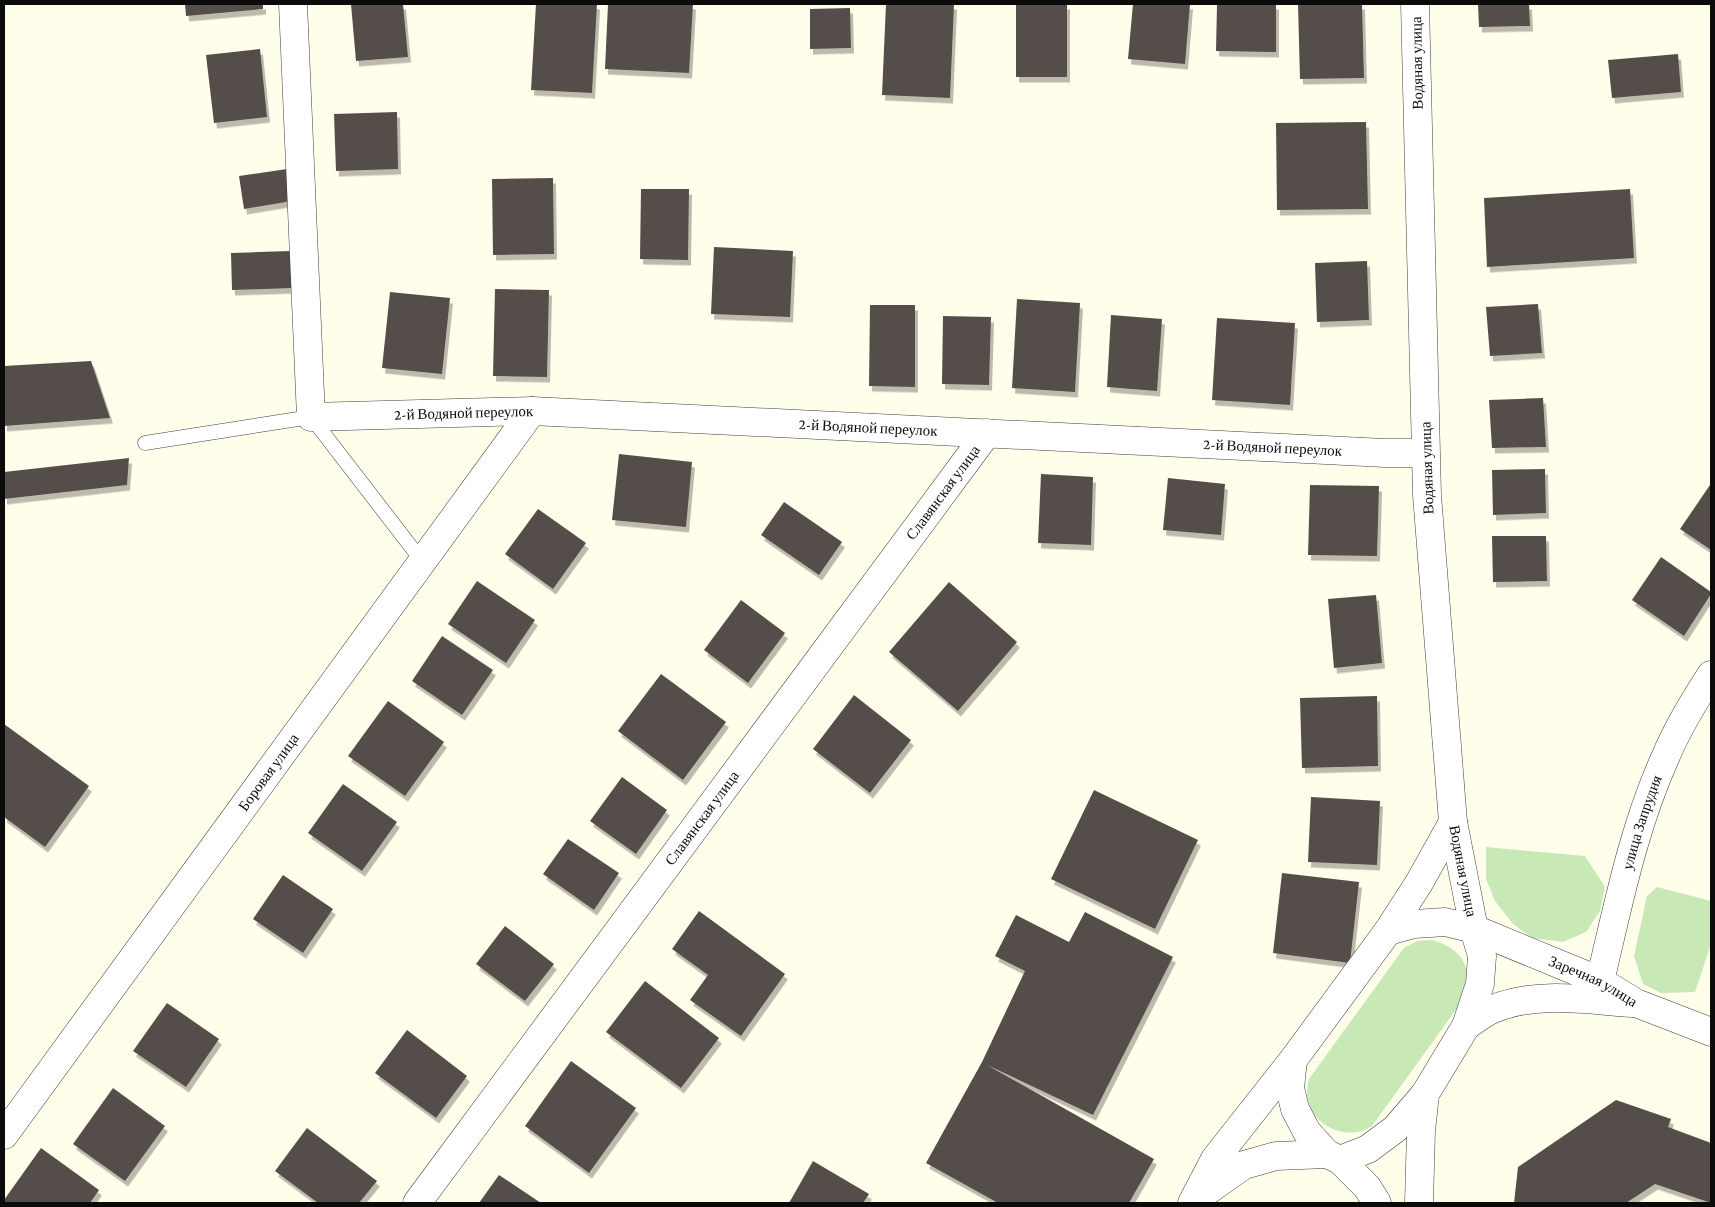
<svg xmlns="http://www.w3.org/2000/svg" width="1715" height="1207" font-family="'Crimson Pro',serif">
  <defs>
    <filter id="shadow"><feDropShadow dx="3" dy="5.5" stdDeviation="0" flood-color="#0004"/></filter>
  </defs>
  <rect width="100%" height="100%" fill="#fffeea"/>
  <g fill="#c8e8b5">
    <path d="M 1486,847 L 1585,856 L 1605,887 L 1600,911 L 1586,932 L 1563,942 L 1532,938 L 1513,924 L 1495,901 L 1486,879 Z"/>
    <path d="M 1657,887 L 1711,901 L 1711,944 L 1695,992 L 1661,993 L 1643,984 L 1634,956 L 1647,896 Z"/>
    <path d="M 1432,940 C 1460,948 1471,964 1468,993 L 1372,1126 C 1368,1128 1363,1131 1358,1132 C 1334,1136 1310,1120 1307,1095 C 1307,1090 1308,1084 1309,1079 L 1404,948 L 1417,941 Z"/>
  </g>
  <g fill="#544e48" filter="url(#shadow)">
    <path d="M 185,4 L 263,4 L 263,9 L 186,16 Z"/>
    <path d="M 351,4 L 403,4 L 408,57 L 356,61 Z"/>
    <path d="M 536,4 L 597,4 L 592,93 L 531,90 Z"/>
    <path d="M 608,4 L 693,4 L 689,73 L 605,69 Z"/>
    <path d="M 886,4 L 954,4 L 950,98 L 882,95 Z"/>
    <rect x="1016" y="4" width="51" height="73"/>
    <path d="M 1133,4 L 1190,4 L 1185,64 L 1128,59 Z"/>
    <path d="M 1217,4 L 1276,4 L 1276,52 L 1216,51 Z"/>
    <path d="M 1298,4 L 1362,4 L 1364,78 L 1300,79 Z"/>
    <path d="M 1478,4 L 1529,4 L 1530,26 L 1479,27 Z"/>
    <path d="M 850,8 L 851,48 L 810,49 L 810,9 Z"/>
    <path d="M 260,49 L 267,117 L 214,123 L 206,55 Z"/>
    <path d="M 1678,54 L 1681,92 L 1612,98 L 1608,60 Z"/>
    <path d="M 397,112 L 398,169 L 336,171 L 334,114 Z"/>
    <path d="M 1366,122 L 1368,209 L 1277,210 L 1276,123 Z"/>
    <path d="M 287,169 L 292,201 L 244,209 L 239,176 Z"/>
    <path d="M 553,178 L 554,254 L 493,255 L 492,179 Z"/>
    <path d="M 641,189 L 689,189 L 688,260 L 640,259 Z"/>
    <path d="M 1630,189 L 1634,258 L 1487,267 L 1484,198 Z"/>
    <path d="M 714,247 L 793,251 L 790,317 L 711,314 Z"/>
    <path d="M 291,251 L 293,288 L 232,290 L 231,253 Z"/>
    <path d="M 1367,261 L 1369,320 L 1317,322 L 1315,263 Z"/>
    <path d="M 495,289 L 549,290 L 547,377 L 493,376 Z"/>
    <path d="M 390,292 L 450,298 L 442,374 L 382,368 Z"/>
    <path d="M 1017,299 L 1080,303 L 1075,392 L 1012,388 Z"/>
    <path d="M 1538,304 L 1542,353 L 1490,356 L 1486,307 Z"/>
    <path d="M 870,305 L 915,305 L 915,387 L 869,386 Z"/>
    <path d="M 1111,315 L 1162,319 L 1157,391 L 1107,387 Z"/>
    <path d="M 943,316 L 991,317 L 989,385 L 942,384 Z"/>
    <path d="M 1217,318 L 1295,323 L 1290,405 L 1212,400 Z"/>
    <path d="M 91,361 L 110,418 L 4,426 L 4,366 Z"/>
    <path d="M 1543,398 L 1546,447 L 1492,448 L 1489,400 Z"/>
    <path d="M 619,454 L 692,462 L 686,527 L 612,520 Z"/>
    <path d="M 129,458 L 127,485 L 4,499 L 4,472 Z"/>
    <path d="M 1545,469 L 1546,513 L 1493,515 L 1492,470 Z"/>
    <path d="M 1041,474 L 1093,477 L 1091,545 L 1038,543 Z"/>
    <path d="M 1168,478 L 1225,484 L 1221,535 L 1163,530 Z"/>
    <path d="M 1310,485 L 1379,486 L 1377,556 L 1308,555 Z"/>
    <path d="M 1710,485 L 1711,486 L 1711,550 L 1680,529 Z"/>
    <path d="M 784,502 L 842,542 L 819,575 L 761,535 Z"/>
    <path d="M 538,509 L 586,543 L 553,589 L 505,554 Z"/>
    <path d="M 1492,536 L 1546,536 L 1547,581 L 1493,582 Z"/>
    <path d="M 1661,557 L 1711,592 L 1711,594 L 1684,636 L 1632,600 Z"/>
    <path d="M 477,581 L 535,620 L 506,663 L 448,624 Z"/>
    <path d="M 949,582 L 1017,642 L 958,711 L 889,652 Z"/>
    <path d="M 1376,595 L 1382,663 L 1334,668 L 1328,599 Z"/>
    <path d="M 741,600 L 785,633 L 748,683 L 704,650 Z"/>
    <path d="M 442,636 L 493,670 L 462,715 L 412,681 Z"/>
    <path d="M 661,674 L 726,722 L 683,780 L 618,731 Z"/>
    <path d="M 854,695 L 911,740 L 870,793 L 813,749 Z"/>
    <path d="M 1377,696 L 1378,766 L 1302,768 L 1300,698 Z"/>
    <path d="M 388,701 L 444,742 L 405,796 L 348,756 Z"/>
    <path d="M 4,724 L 89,786 L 45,847 L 4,817 Z"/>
    <path d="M 622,777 L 667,810 L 636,854 L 590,821 Z"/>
    <path d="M 343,784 L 397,822 L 362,871 L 308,833 Z"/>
    <path d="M 1094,790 L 1198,840 L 1155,929 L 1051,879 Z"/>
    <path d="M 1311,797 L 1380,801 L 1377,865 L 1308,862 Z"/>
    <path d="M 568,839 L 619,873 L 594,910 L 543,874 Z"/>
    <path d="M 1282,873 L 1359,882 L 1350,963 L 1273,953 Z"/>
    <path d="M 283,875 L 333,909 L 303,953 L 253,919 Z"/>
    <path d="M 699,911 L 785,974 L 741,1036 L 690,1000 L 708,975 L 672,949 Z"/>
    <path d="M 1085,912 L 1173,957 L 1093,1115 L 987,1065 L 1154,1159 L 1129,1203 L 998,1203 L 926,1163 L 982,1062 L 1025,971 L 995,956 L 1016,915 L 1069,942 Z"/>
    <path d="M 505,926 L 554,964 L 525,1001 L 476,964 Z"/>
    <path d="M 645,981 L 719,1038 L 681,1088 L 606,1032 Z"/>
    <path d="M 167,1003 L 219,1039 L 186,1087 L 133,1051 Z"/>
    <path d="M 407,1030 L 467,1076 L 436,1118 L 375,1073 Z"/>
    <path d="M 571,1061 L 636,1108 L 589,1173 L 525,1126 Z"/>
    <path d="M 113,1088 L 165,1126 L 125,1181 L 73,1144 Z"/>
    <path d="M 1616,1100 L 1671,1119 L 1668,1127 L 1711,1143 L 1711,1203 L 1655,1184 L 1626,1203 L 1514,1203 L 1518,1167 Z"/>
    <path d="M 307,1128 L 377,1181 L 359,1203 L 318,1203 L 275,1171 Z"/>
    <path d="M 41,1148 L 99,1190 L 90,1203 L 4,1203 L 4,1200 Z"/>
    <path d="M 813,1161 L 869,1194 L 863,1203 L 789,1203 Z"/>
    <path d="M 499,1175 L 541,1203 L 479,1203 Z"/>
  </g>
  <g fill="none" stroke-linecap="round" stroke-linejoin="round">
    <defs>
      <path id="service" d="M 145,443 L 311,417 L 422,561"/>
      <g id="minor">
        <path id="s1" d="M 293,4 L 311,417 L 532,411 L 1385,453 L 1425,453"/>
        <path id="s2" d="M 1600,981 C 1618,906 1633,829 1665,758 C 1677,729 1694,701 1711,675"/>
        <path id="s3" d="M 4,1135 L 532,411"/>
        <path d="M 1197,1198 L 1244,1165 L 1276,1156 L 1327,1154"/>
        <path id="s4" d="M 417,1203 L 987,433"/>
        <path d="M 1192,1203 L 1215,1159 L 1293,1060"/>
      </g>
      <g id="tertiary">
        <path id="s5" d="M 1388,931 L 1414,924 L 1445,922 L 1474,929 L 1600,981 L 1636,1003 L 1711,1032"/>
        <path d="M 1466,1026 C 1475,1020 1484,1013 1493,1009 C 1537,991 1586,1000 1632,1003"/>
        <path d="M 1340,1160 L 1368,1149 L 1395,1129 L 1425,1094 L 1466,1026 L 1480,984 L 1482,956 L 1474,929 L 1453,822 L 1427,495 L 1415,4"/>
        <path d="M 1377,1203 L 1367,1187 L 1340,1160 L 1327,1154 L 1307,1132 L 1295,1109 L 1290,1088 L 1293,1060 L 1388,931 L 1419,883 L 1453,822"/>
        <path d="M 1419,1203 L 1421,1131 L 1425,1094"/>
      </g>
    </defs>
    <use href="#service" stroke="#3e3e3e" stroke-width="15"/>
    <use href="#minor" stroke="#3e3e3e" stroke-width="29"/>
    <use href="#tertiary" stroke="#3e3e3e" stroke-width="29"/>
    <use href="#service" stroke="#fff" stroke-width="14"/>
    <use href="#minor" stroke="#fff" stroke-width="28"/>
    <use href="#tertiary" stroke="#fff" stroke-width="28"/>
  </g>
  <g text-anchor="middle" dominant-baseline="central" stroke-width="5" stroke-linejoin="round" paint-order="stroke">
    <g font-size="15" fill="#0b0b0b" stroke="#fff">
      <text transform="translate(1417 63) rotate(-91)">Водяная улица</text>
      <text stroke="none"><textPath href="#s1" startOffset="566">2-й Водяной переулок</textPath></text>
      <text stroke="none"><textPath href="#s1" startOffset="971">2-й Водяной переулок</textPath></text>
      <text stroke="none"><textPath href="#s1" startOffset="1376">2-й Водяной переулок</textPath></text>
      <text transform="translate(1427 468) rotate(-92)">Водяная улица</text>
      <text stroke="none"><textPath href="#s4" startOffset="884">Славянская улица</textPath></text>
      <text stroke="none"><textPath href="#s3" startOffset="449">Боровая улица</textPath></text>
      <text stroke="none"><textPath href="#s4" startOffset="479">Славянская улица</textPath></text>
      <text stroke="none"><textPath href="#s2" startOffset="164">улица Запрудня</textPath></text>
      <text transform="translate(1463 871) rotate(79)">Водяная улица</text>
      <text stroke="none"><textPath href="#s5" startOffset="218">Заречная улица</textPath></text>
    </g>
  </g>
  <rect width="1715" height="1207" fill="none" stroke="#0b0b0b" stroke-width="10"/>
</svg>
